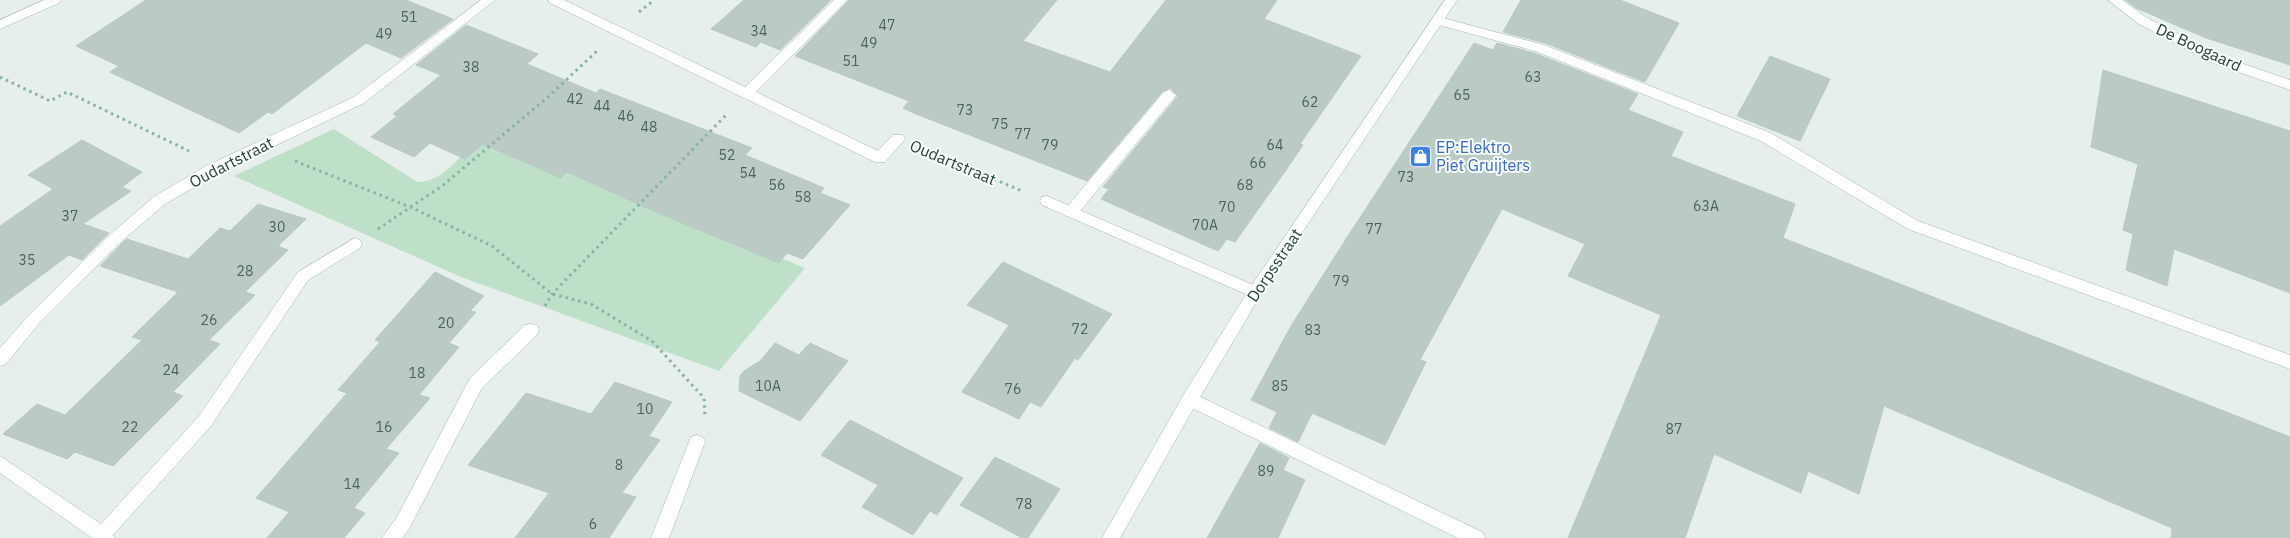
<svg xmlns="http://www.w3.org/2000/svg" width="2290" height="538" font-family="'IBM Plex Sans',sans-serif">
  <rect width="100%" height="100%" fill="#e6efeb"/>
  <path fill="#bfe0c8" d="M 334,129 L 417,182 C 441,183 460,156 477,141 L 556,167 L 805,268 L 719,371 L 461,277 L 234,176 Z"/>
  <g fill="#bbcac4" stroke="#b8c9c2">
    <path d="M 146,0 L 406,0 L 453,19 L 401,58 L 366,43 L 272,114 L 268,112 L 239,133 L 110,72 L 119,66 L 76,46 Z"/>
    <path d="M 744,0 L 831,0 L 780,50 L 761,42 L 756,47 L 711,29 Z"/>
    <path d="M 849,0 L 1057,0 L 1023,41 L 1110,72 L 1166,0 L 1277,0 L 1264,19 L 1361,56 L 1300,144 L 1303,145 L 1286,170 L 1235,242 L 1227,239 L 1218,251 L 1101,199 L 1109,189 L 1103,187 L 1178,96 L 1170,88 L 1163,91 L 1087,181 L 916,114 L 903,108 L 909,101 L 795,56 Z"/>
    <path d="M 1521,0 L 1620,0 L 1679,23 L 1645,82 L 1545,43 L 1503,32 Z"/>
    <path d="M 2125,0 L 2290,0 L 2290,65 L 2206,38 L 2136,8 Z"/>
    <path d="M 466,25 L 538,54 L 527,64 L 596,93 L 600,89 L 752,148 L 745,155 L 824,188 L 820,193 L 850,205 L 803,259 L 787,253 L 779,263 L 663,215 L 567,172 L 561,178 L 483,144 L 465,159 L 430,143 L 414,157 L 371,137 L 397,116 L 393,114 L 441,75 L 416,65 Z"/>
    <path d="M 1474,43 L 1493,50 L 1497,43 L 1534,53 L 1638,94 L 1628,110 L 1683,132 L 1671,156 L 1795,204 L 1783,238 L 2290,437 L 2290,538 L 2171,538 L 2172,528 L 1884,406 L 1859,494 L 1808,471 L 1801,493 L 1714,454 L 1685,538 L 1568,538 L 1661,315 L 1568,276 L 1585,244 L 1502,209 L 1420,360 L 1426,362 L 1385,445 L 1312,413 L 1298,442 L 1269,428 L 1277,412 L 1251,400 L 1291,326 L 1346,239 Z"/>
    <path d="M 1770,56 L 1830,79 L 1800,141 L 1737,116 Z"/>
    <path d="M 2103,70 L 2290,131 L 2290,293 L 2174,249 L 2167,286 L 2126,270 L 2133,234 L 2123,230 L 2138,164 L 2091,147 Z"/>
    <path d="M 82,140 L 142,172 L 122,187 L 131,191 L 83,224 L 109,233 L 82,260 L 69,255 L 0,306 L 0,226 L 53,189 L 28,175 Z"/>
    <path d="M 258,204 L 306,219 L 278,246 L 288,250 L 245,292 L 255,295 L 209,340 L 220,344 L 173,392 L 183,396 L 113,466 L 75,452 L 67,459 L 3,434 L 37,404 L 65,415 L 142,340 L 132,337 L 178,292 L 100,266 L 124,241 L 127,239 L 188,259 L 220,228 L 230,231 Z"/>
    <path d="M 1003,262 L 1112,314 L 1078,360 L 1075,358 L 1041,407 L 1030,402 L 1019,419 L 962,392 L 1009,325 L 967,305 Z"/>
    <path d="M 435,272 L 484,296 L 470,311 L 476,312 L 449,343 L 459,347 L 419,395 L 430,398 L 386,449 L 399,453 L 354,508 L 365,513 L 344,538 L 267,538 L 289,512 L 256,498 L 347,393 L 338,390 L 380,342 L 375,340 Z"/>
    <path d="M 775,343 L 799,355 L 810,343 L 848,361 L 800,421 L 739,391 L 740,376 L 744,371 L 760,361 Z"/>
    <path d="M 615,382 L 672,402 L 649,436 L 660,440 L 622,493 L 636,497 L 609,538 L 515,538 L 549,493 L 468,465 L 526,393 L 591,414 Z"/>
    <path d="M 850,420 L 963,478 L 937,515 L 930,511 L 913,535 L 862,507 L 878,485 L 821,455 Z"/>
    <path d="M 1260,443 L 1289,458 L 1283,470 L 1305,480 L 1278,538 L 1207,538 Z"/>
    <path d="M 995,457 L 1060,489 L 1028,538 L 1022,538 L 960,505 Z"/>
  </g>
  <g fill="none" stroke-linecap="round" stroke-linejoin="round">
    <defs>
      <g id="lane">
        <path d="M 1439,17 L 1544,45 L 1771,133 L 1918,221 L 2290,355 L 2290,369 L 1908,229 L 1761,141 L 1535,51 L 1435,24 L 1433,21 L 1435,18 Z"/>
        <path d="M 1169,90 L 1176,95 L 1174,98 L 1076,216 L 1066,216 L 1064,212 L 1066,208 L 1164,92 Z"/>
        <path d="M 1190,392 L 1482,532 L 1485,538 L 1458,538 L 1184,404 L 1182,399 L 1184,394 Z"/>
      </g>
      <g id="street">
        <path d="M 44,0 L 61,0 L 59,3 L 0,29 L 0,20 Z"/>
        <path d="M 481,0 L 495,0 L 364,103 L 216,174 L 165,204 L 123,240 L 41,321 L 6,364 L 0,366 L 0,348 L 31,313 L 113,232 L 155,196 L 206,166 L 354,97 Z"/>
        <path d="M 548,0 L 564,0 L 745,87 L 834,0 L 847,0 L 756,92 L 878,151 L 893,135 L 903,135 L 905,139 L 885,162 L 875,162 L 550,3 Z"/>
        <path d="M 2108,0 L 2122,0 L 2147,18 L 2223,57 L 2290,80 L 2290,90 L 2213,63 L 2139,24 Z"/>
        <path d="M 1047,196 L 1260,288 L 1263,292 L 1260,296 L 1255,298 L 1250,296 L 1042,205 L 1040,201 L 1042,197 Z"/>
        <path d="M 355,238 L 360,240 L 362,244 L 360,248 L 308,280 L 211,426 L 113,535 L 115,538 L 92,538 L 0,473 L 0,456 L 101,524 L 199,416 L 298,272 Z"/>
        <path d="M 531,324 L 537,325 L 539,330 L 537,335 L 482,388 L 409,529 L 402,538 L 382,538 L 397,517 L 470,378 L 525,325 Z"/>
        <path d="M 697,435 L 703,437 L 705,442 L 669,538 L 651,538 L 689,442 L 691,437 Z"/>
      </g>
      <path id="secondary" d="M 1445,0 L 1457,0 L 1260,296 L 1196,404 L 1120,538 L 1102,538 L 1184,394 L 1250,288 Z"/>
    </defs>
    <use href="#lane" stroke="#a8b8b2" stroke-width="1"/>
    <use href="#street" stroke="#a8b8b2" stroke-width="1"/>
    <use href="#secondary" stroke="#a4bbb3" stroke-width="1"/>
    <g stroke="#86b3a5" stroke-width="3" stroke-dasharray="2.5 4" stroke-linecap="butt">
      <path d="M 639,12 L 654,0"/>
      <path d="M 0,77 L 50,101 L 67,92 L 189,151"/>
      <path d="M 922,149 L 1022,191"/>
      <path d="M 295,161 L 410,207 L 492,246 L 552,294 L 591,304 L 652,341 L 704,398 L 705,416"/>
      <path d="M 378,229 L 442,186 L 548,97 L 598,50"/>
      <path d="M 545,306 L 552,294 L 728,113"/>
    </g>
    <use href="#lane" fill="#fff" fill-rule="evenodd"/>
    <use href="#street" fill="#fff" fill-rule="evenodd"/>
    <use href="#secondary" fill="#fff" fill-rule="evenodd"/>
  </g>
  <defs>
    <symbol id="shop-square" viewBox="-11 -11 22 22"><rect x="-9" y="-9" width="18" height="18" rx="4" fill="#3f7fe0" stroke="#f7fbf9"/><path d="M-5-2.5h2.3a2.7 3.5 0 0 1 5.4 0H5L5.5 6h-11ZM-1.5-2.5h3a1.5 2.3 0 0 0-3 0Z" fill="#fff"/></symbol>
  </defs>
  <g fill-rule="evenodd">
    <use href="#shop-square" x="1408" y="144" width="25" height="25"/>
  </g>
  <g text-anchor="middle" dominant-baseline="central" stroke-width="4" stroke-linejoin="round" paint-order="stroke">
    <g font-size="14" fill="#4a645c">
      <text x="409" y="17">51</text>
      <text x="887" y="25">47</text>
      <text x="759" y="31">34</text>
      <text x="384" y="34">49</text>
      <text x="869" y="43">49</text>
      <text x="851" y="61">51</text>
      <text x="471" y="67">38</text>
      <text x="1533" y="77">63</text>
      <text x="1462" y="95">65</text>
      <text x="575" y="99">42</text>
      <text x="1310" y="102">62</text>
      <text x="602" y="106">44</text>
      <text x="965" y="110">73</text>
      <text x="626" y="116">46</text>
      <text x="1000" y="124">75</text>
      <text x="649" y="127">48</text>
      <text x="1023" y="134">77</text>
      <text x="1050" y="145">79</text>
      <text x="1275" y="145">64</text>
      <text x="727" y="155">52</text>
      <text x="1258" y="163">66</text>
      <text x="748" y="173">54</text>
      <text x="1406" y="177">73</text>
      <text x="777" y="185">56</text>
      <text x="1245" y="185">68</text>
      <text x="803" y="197">58</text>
      <text x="1706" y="206">63A</text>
      <text x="1227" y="207">70</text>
      <text x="70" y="216">37</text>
      <text x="1205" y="225">70A</text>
      <text x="277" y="227">30</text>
      <text x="1374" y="229">77</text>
      <text x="27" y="260">35</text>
      <text x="245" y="271">28</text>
      <text x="1341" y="281">79</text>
      <text x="209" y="320">26</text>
      <text x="446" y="323">20</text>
      <text x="1080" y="329">72</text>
      <text x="1313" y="330">83</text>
      <text x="171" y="370">24</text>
      <text x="417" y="373">18</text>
      <text x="768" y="386">10A</text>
      <text x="1280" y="386">85</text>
      <text x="1013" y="389">76</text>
      <text x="645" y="409">10</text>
      <text x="130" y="427">22</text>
      <text x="384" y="427">16</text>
      <text x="1674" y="429">87</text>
      <text x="619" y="465">8</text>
      <text x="1266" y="471">89</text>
      <text x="352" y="484">14</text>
      <text x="1024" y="504">78</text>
      <text x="593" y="524">6</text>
    </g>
    <g font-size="16" fill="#24423a" stroke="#f7fbf9">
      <text transform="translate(2199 47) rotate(25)">De Boogaard</text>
      <text transform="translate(231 162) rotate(-27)">Oudartstraat</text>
      <text transform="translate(953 162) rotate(23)">Oudartstraat</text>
      <text transform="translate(1274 265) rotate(-56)">Dorpsstraat</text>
    </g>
    <g font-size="16" fill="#366cbe" stroke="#f7fbf9" text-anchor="start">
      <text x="1436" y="147">EP:Elektro<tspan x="1436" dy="18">Piet Gruijters</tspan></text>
    </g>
  </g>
</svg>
